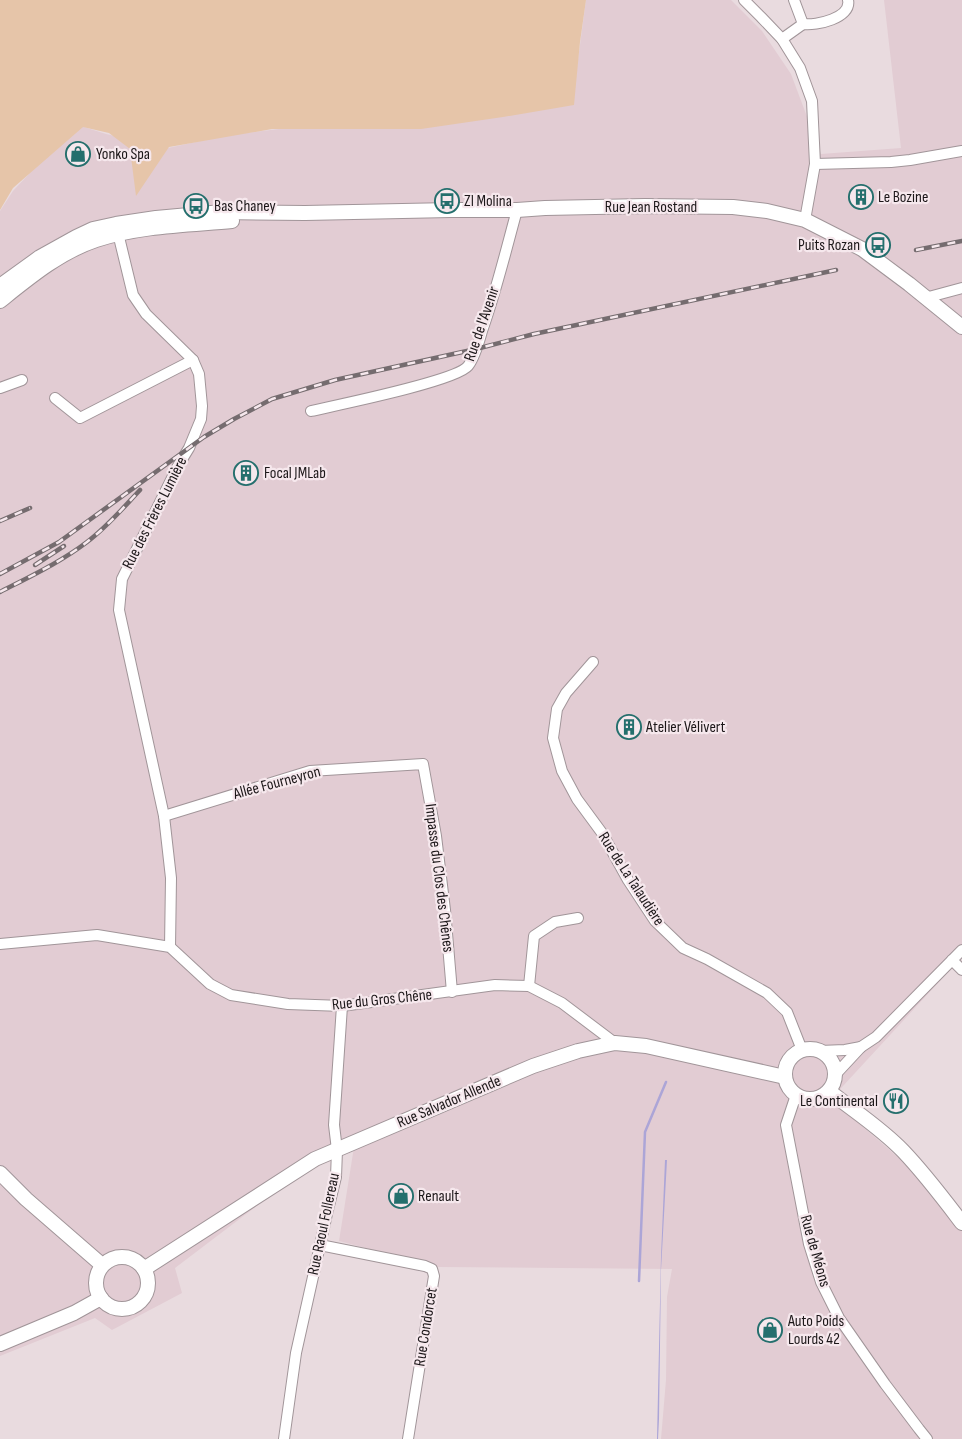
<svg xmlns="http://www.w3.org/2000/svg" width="962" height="1439" font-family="'Sofia Sans Condensed',sans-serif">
  <rect width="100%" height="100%" fill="#e9dbdf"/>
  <path fill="#e2ccd3" d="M 586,0 L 731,0 L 762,31 L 791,74 L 821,154 L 901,148 L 884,0 L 962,0 L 962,958 L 961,958 L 831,1099 L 908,1166 L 953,1214 L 962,1230 L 962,1439 L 661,1439 L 666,1380 L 667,1297 L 672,1269 L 438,1267 L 339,1241 L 354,1147 L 287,1183 L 175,1268 L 182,1293 L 112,1330 L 95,1318 L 0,1356 L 0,211 L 13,191 L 42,160 L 81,126 L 106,134 L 168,148 L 228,135 L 312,125 L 572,105 Z"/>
  <path fill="#e6c5a9" d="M 0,0 L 586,0 L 580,42 L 574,105 L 503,117 L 421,129 L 272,129 L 169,147 L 136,196 L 130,149 L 109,133 L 83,127 L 13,188 L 0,210 Z"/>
  <path fill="#aca5d7" d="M 665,1160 L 667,1160 L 661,1270 L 659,1419 L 658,1439 L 657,1439 L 661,1257 Z"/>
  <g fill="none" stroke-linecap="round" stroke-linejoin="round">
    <path stroke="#aca5d7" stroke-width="2.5" d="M 639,1281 L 645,1132 L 666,1082"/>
    <defs>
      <g id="street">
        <path d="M 744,0 L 761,17 L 782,39 L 800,68 L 812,101 L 815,164 L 805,220"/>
        <path d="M 803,24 C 816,26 852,18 848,0"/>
        <path d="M 782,39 L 803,24 L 794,0"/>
        <path d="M 815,164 L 891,162 L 910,160 L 962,151"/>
        <path d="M 117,229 L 133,295 L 146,314 L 193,360 L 199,374 L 202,406 L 201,419 L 189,448 L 178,466 L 122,579 L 119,610 L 164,816 L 171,878 L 170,947"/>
        <path d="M 925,298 L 962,288"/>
        <path d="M 0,388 L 22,380"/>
        <path d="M 55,398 L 80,418 L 193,360"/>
        <path d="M 311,411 C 337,405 456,381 468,366 C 475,357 479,342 482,331 C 496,292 506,250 517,210"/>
        <path d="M 593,662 L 566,693 L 557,709 L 553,738 L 562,771 L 577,799 L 602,833 L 628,880 L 655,921 L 683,948 L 707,959 L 767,993 L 787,1012 L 802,1050"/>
        <path d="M 164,816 L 310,771 L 423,764 L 436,836 L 445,910 L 452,992"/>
        <path d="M 0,944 L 97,935 L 170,947 L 210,984 L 231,995 L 288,1004 L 342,1006 L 495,985 L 529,986 L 562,1003 L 615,1043"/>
        <path d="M 952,960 L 962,970"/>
        <path d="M 529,986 L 534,936 L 555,922 L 578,918"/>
        <path d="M 820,1051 L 845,1050 L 861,1047"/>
        <path d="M 835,1075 L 861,1047 L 876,1037 L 962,950"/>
        <path d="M 796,1095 L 786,1125 L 809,1244 L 821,1282 L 839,1318 L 885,1384 L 919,1429 L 927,1439"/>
        <path d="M 320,1245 L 425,1266 L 432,1269 L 434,1276 L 408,1439"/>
        <path d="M 284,1439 L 296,1353 L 327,1214 L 336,1177 L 337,1150 L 334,1125 L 342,1006"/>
      </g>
      <g id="secondary">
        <path d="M 0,286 L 40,257 L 76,237 L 93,229 L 116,224 L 156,218 L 222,212 L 305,213 L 451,210 L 517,210 L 545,208 L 645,206 L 733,207 L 767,211 L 805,220 L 862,249 L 909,284 L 962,327"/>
        <path d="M 0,301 C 30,277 60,252 96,240 C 138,226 188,225 232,221"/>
        <circle cx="810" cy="1074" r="25"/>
        <path d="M 829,1091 C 854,1111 881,1128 903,1151 C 925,1174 943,1198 962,1223"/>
        <path d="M 0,1173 L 26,1199 L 102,1265"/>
        <circle cx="122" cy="1283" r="26"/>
        <path d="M 144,1269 L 315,1159 L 533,1066 L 578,1051 L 615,1043 L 646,1046 L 785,1077"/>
        <path d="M 0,1344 L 74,1313 L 101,1298"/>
      </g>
    </defs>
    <use href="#street" stroke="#a19599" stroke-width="12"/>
    <use href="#secondary" stroke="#a19599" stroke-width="16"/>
    <use href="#street" stroke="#fff" stroke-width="10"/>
    <use href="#secondary" stroke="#fff" stroke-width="14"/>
    <defs>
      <g id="rail">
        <path d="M 916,250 L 962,241"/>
        <path d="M 0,521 L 30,508"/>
        <path d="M 35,565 L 64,546"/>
        <path d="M 0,574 L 59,542 L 204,437 L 234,419 L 272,399 L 335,380 L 476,349 L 534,334 L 836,270"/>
        <path d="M 0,592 C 29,577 61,562 87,542 C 107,527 123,508 140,490"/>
      </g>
    </defs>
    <use href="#rail" stroke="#756c6f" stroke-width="4.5"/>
    <use href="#rail" stroke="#f6e8ed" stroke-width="2.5" stroke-dasharray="8" stroke-linecap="butt"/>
  </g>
  <defs>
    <symbol id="shop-ring" viewBox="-11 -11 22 22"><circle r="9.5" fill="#f6e8ed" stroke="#246f6d" stroke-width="1.5"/><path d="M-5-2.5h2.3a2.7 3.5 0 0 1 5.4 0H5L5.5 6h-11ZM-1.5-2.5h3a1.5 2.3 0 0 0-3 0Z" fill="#246f6d"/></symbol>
    <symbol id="building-ring" viewBox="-11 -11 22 22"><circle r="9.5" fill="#f6e8ed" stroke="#246f6d" stroke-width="1.5"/><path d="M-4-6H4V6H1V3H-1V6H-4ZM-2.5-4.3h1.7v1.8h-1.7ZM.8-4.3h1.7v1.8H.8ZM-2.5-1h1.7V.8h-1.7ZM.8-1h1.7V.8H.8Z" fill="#246f6d"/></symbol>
    <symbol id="bus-ring" viewBox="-11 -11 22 22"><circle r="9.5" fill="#f6e8ed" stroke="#246f6d" stroke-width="1.5"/><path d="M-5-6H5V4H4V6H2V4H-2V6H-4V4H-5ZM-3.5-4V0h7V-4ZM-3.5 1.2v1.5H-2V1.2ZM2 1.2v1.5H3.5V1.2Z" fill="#246f6d"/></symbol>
    <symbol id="restaurant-ring" viewBox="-11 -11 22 22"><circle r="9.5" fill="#f6e8ed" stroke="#246f6d" stroke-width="1.5"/><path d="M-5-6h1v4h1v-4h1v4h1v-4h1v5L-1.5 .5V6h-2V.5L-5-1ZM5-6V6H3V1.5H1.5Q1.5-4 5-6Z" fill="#246f6d"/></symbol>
  </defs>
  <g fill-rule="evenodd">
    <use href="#shop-ring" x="64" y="140" width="28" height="28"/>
    <use href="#building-ring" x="847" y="183" width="28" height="28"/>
    <use href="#bus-ring" x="433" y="187" width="28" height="28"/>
    <use href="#bus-ring" x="182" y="192" width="28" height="28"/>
    <use href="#bus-ring" x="864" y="231" width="28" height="28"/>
    <use href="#building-ring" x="232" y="459" width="28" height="28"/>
    <use href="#building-ring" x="615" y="713" width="28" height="28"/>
    <use href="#restaurant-ring" x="882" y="1087" width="28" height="28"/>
    <use href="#shop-ring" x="387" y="1182" width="28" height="28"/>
    <use href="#shop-ring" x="756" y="1316" width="28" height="28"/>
  </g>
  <g text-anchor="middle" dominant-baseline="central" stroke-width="4.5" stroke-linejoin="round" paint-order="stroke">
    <g font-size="16" fill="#1c1719" stroke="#f6e8ed" text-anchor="start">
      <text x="96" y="154">Yonko Spa</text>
      <text x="878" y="197">Le Bozine</text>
      <text x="464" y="201">ZI Molina</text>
      <text x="214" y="206">Bas Chaney</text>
      <text x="860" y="245" text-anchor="end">Puits Rozan</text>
      <text x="264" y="473">Focal JMLab</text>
      <text x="646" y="727">Atelier Vélivert</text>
      <text x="878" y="1101" text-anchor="end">Le Continental</text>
      <text x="418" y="1196">Renault</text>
      <text x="788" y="1321">Auto Poids<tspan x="788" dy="18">Lourds 42</tspan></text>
    </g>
    <g font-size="16" fill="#1c1719" stroke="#f6e8ed">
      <text x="651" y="207">Rue Jean Rostand</text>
      <text transform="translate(482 324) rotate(-71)">Rue de l'Avenir</text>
      <text transform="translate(155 513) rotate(-63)">Rue des Frères Lumière</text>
      <text transform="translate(277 783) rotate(-15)">Allée Fourneyron</text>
      <text transform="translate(439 878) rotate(83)">Impasse du Clos des Chênes</text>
      <text transform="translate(631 879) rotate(57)">Rue de La Talaudière</text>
      <text transform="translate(382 1000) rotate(-6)">Rue du Gros Chêne</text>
      <text transform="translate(449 1102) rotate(-23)">Rue Salvador Allende</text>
      <text transform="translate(324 1224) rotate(-78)">Rue Raoul Follereau</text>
      <text transform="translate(815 1251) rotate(74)">Rue de Méons</text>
      <text transform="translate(426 1327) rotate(-81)">Rue Condorcet</text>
    </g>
  </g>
</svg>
